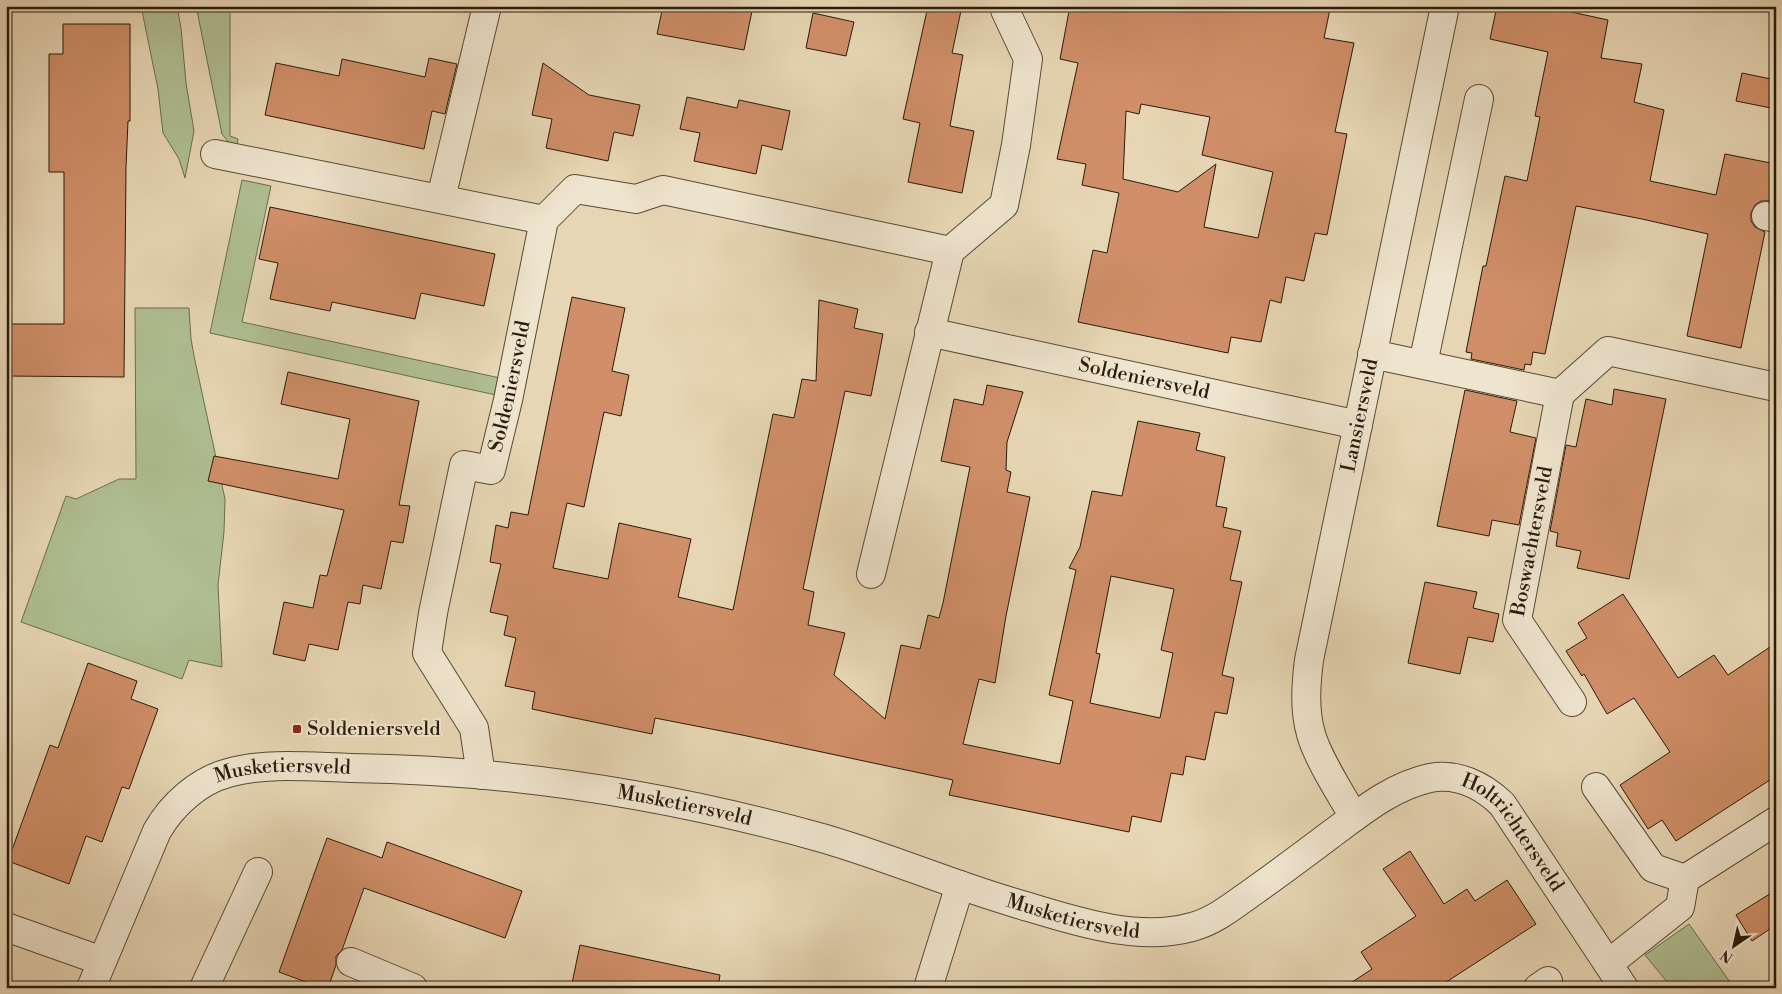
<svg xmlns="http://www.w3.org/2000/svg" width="1782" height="994" font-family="'Libre Bodoni',serif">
  <rect width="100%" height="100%" fill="#e7d6b4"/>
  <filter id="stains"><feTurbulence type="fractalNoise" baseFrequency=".004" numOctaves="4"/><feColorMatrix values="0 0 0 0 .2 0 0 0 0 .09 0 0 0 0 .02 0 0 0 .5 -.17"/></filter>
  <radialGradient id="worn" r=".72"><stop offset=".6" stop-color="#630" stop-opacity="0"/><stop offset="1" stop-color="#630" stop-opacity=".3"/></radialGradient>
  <g fill="#afbf92" stroke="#6c6d4e">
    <path d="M 141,6 L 177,6 L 181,28 L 186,83 L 194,131 L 185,178 L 179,159 L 163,133 L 158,89 Z"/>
    <path d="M 196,6 L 230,6 L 230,136 L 238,139 L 236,149 L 230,144 L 222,134 Z"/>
    <path d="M 242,180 L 271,186 L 242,322 L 500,378 L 496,395 L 210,333 Z"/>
    <path d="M 135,308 L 189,308 L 191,339 L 194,356 L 225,499 L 224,532 L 218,585 L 222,667 L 189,660 L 182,679 L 21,622 L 66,496 L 76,499 L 119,479 L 136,479 Z"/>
    <path d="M 1689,924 L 1727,978 L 1736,988 L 1672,988 L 1645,955 Z"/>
  </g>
  <g fill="#d08f68" stroke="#291b0a" fill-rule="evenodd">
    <path d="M 663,6 L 753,6 L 744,50 L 657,34 Z"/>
    <path d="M 928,6 L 962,6 L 952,53 L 963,55 L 950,126 L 974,131 L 962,193 L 908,182 L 920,123 L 903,119 Z"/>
    <path d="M 1070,6 L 1315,6 L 1330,9 L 1324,38 L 1354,43 L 1335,132 L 1347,134 L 1327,235 L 1315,233 L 1304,281 L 1286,277 L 1281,303 L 1270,300 L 1261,342 L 1231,337 L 1228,353 L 1078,322 L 1093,250 L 1107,253 L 1119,193 L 1082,185 L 1086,164 L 1057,159 L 1078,63 L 1060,59 ZM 1141,104 L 1210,117 L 1202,155 L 1273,172 L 1258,238 L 1204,227 L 1216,164 L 1178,192 L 1123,179 L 1126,111 L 1139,114 Z"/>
    <path d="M 1497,6 L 1544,6 L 1608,20 L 1601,58 L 1642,64 L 1634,102 L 1664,110 L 1650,181 L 1716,195 L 1725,154 L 1776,164 L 1776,195 L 1772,194 L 1771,201 L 1761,201 L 1755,205 L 1751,213 L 1751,221 L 1755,227 L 1765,232 L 1741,348 L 1687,336 L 1708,234 L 1642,219 L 1576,206 L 1545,354 L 1533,352 L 1531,365 L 1525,364 L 1524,370 L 1471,359 L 1472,353 L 1466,352 L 1483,266 L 1486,266 L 1505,176 L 1527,181 L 1540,117 L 1535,116 L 1548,52 L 1490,39 Z"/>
    <path d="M 813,13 L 854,22 L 846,56 L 806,48 Z"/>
    <path d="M 63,24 L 130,24 L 130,121 L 128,121 L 126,167 L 124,377 L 6,376 L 6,324 L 64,324 L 64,172 L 49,172 L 49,54 L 63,54 Z"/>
    <path d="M 429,58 L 457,64 L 445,114 L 432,111 L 424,149 L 265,115 L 276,63 L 339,76 L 342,59 L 425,77 Z"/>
    <path d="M 543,63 L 589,95 L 640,105 L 633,136 L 614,132 L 608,161 L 546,148 L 552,119 L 532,115 Z"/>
    <path d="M 1742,73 L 1776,80 L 1776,109 L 1736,101 Z"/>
    <path d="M 687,97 L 737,108 L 739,100 L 790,111 L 782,150 L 762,145 L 756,174 L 694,161 L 700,133 L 680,129 Z"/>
    <path d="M 270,207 L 495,254 L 484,306 L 421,293 L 415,319 L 332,302 L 330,311 L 270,299 L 278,263 L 259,259 Z"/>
    <path d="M 572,297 L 625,308 L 612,371 L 629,375 L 621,416 L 604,412 L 584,507 L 567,503 L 553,568 L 608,579 L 619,523 L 691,539 L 678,597 L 733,610 L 773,414 L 794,418 L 802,379 L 816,381 L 819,300 L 858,309 L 854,328 L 883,334 L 871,396 L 845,391 L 803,589 L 814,592 L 808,625 L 845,633 L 834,675 L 885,719 L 901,645 L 920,649 L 928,615 L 939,618 L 943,603 L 970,467 L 941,461 L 954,399 L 983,405 L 987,385 L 1023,392 L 1007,442 L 1006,470 L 1011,472 L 1007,492 L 1030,497 L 1006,616 L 995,683 L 979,679 L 963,744 L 1060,764 L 1073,701 L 1049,695 L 1076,570 L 1069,568 L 1080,547 L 1092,491 L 1122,496 L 1138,421 L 1200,433 L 1196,450 L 1225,457 L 1216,506 L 1227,508 L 1223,527 L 1241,531 L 1230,580 L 1242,582 L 1222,675 L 1234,678 L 1227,714 L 1215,712 L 1205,760 L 1186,756 L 1183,775 L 1171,773 L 1161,822 L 1132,816 L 1129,832 L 949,795 L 953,780 L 742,735 L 655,718 L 652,734 L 560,715 L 532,709 L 535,692 L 505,686 L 516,638 L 504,635 L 508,616 L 490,612 L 501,564 L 490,562 L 496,525 L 508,528 L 511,512 L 528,515 ZM 1111,576 L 1174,589 L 1161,650 L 1173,653 L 1160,718 L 1090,703 L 1100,654 L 1096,653 Z"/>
    <path d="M 288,372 L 419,401 L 399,505 L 410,506 L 403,543 L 391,541 L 381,589 L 363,585 L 360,604 L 348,602 L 338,650 L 309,644 L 305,661 L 273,654 L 284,602 L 313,608 L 320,575 L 327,576 L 344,510 L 208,481 L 214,456 L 338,479 L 350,419 L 281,404 Z"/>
    <path d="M 1614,389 L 1666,399 L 1629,579 L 1577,568 L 1581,551 L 1556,546 L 1558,533 L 1550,531 L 1566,445 L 1576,447 L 1586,399 L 1612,405 Z"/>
    <path d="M 1465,390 L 1517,401 L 1510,432 L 1536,438 L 1519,525 L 1492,520 L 1489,536 L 1437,526 Z"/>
    <path d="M 1425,582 L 1477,592 L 1473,608 L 1499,614 L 1493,642 L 1468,637 L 1460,674 L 1408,663 Z"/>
    <path d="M 1623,594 L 1678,678 L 1714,655 L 1728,675 L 1776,643 L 1776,776 L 1676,841 L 1662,820 L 1648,829 L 1620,785 L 1670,752 L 1634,698 L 1607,714 L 1584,674 L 1582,676 L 1566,651 L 1587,638 L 1578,623 Z"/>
    <path d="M 88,663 L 137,681 L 131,699 L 158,709 L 129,789 L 122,787 L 102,842 L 86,836 L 69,884 L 8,861 L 50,745 L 58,748 Z"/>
    <path d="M 327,838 L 382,858 L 387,842 L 522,891 L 505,938 L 364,888 L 342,950 L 336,956 L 336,965 L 328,988 L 322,988 L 279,972 Z"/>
    <path d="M 1410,851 L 1444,904 L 1467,889 L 1475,901 L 1507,880 L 1536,924 L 1437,988 L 1343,988 L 1372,969 L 1361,952 L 1416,916 L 1383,869 Z"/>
    <path d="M 1776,890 L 1776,925 L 1752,941 L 1736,915 Z"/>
    <path d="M 580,945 L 720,975 L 718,988 L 571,988 Z"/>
  </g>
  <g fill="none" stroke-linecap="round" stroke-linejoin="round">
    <defs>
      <g id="minor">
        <path d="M 215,154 L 544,220"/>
        <path d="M 441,198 L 487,6"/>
        <path d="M 1766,216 L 1776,218"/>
        <path id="s1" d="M 929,332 L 1358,425"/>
        <path d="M 1372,354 L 1560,394"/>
        <path d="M 1423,364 L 1479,99"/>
        <path d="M 871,574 L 950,251 L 1004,205 L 1016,145 L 1028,59 L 1005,10 L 1006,6"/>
        <path id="s2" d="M 1572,702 L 1517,620 L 1560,394 L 1608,351 L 1776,387"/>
        <path id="s3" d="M 481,775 L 474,728 L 427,653 L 433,613 L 464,465 L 491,470 L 508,400 L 544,220 L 575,189 L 636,199 L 663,190 L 950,251"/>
        <path d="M 1596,787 L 1653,868 L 1685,879"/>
        <path id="s4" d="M 1354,817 C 1341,794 1318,759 1311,734 C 1304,710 1306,684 1309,660 L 1445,6"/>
        <path d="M 6,927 L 102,961"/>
        <path d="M 351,962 L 413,988"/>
        <path d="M 1608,964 L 1680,907 L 1685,879 L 1776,821"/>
        <path id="s5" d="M 91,988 L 157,831 C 172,805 198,781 228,773 C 267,762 311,767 351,768 C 510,770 669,795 822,838 C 888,857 950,884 1015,903 C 1069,919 1135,943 1192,927 C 1215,921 1234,905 1254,891 C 1279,873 1305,854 1330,835 C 1360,813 1392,786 1430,778 C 1457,773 1482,785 1502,804 L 1624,988"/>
        <path d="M 204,988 L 258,872"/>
        <path d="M 928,988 L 960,885"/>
        <path d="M 1538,988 L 1548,981"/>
      </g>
    </defs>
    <use href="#minor" stroke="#584a34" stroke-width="30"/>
    <use href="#minor" stroke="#efe4ce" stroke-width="28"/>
  </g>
  <rect fill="#8f2418" stroke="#efe4ce" stroke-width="2" x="292" y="724" width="10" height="10" rx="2.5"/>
  <g text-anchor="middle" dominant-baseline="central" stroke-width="4" stroke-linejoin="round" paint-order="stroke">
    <g font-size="20" fill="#291b0a" stroke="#efe4ce">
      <text stroke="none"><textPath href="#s1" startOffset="220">Soldeniersveld</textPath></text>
      <text stroke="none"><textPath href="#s3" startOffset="441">Soldeniersveld</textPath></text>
      <text stroke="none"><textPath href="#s4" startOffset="418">Lansiersveld</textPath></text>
      <text stroke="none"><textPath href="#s2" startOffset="179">Boswachtersveld</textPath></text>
      <text stroke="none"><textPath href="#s5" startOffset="319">Musketiersveld</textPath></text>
      <text stroke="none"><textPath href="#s5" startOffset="724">Musketiersveld</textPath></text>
      <text stroke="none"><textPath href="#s5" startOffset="1640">Holtrichtersveld</textPath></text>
      <text stroke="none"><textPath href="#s5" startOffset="1129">Musketiersveld</textPath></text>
    </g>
    <g font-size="20" fill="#291b0a" stroke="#efe4ce" text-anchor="start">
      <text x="307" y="729">Soldeniersveld</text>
    </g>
  </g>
  <rect width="1782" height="994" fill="none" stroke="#e7d6b4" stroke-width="25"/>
  <rect x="8" y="8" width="1767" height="979" fill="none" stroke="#291b0a" stroke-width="2.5"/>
  <rect x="12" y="12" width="1757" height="969" fill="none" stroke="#291b0a"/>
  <g transform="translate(1734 946) rotate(214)" stroke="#efe4ce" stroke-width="4" paint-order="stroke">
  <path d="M0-4L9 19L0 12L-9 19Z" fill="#291b0a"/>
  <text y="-8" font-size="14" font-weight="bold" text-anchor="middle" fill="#291b0a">N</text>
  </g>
  <rect width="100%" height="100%" filter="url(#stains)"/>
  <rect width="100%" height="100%" fill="url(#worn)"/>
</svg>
